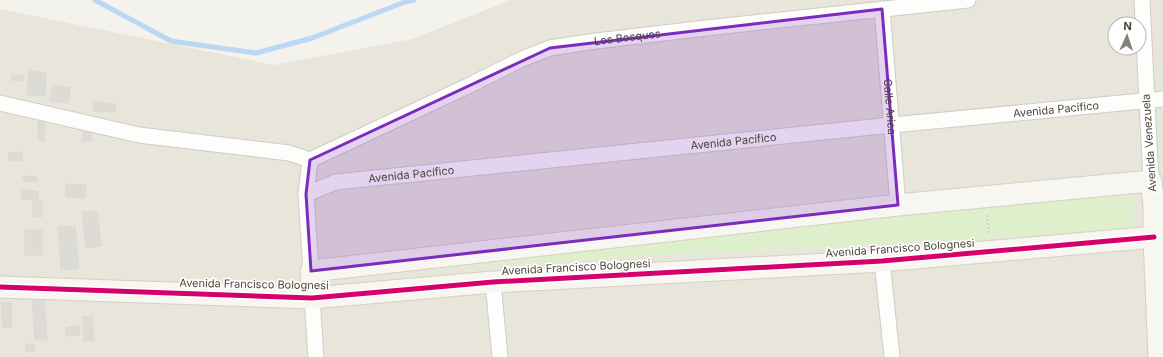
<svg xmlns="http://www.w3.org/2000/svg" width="1163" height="357" font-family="Inter,sans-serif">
  <rect width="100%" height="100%" fill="#f3f2ed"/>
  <path fill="#e8e5da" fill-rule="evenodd" d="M 511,0 L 1163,0 L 1163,357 L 0,357 L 0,9 L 274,65 L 412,39 ZM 1115,24 L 1139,24 L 1139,48 L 1115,48 Z"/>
  <path fill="#ddf0cb" d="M 1132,192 L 1135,230 L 334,273 Z"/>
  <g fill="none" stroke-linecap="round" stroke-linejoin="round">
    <path stroke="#bbd7f4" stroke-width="5" d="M 95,0 L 171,41 L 256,53 L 312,38 L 405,2 L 414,0"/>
  </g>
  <g fill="#dddbd5" stroke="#dcdad3">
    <path d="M 29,71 L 46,73 L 45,96 L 27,95 Z"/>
    <path d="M 12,75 L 24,76 L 24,81 L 11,80 Z"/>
    <path d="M 52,85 L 70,88 L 68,103 L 50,101 Z"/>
    <path d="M 94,102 L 116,104 L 115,112 L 93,111 Z"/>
    <path d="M 38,121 L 44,121 L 45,141 L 39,141 Z"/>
    <path d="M 82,126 L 91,126 L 92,141 L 83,141 Z"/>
    <path d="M 22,152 L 23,160 L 9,161 L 8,153 Z"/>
    <path d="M 23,176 L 37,177 L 37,182 L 23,181 Z"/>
    <path d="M 66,184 L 86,185 L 85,198 L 65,197 Z"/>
    <path d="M 22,190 L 38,191 L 38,200 L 21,199 Z"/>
    <rect x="33" y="201" width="9" height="16"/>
    <path d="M 97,211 L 101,246 L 86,248 L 82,212 Z"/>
    <path d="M 75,226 L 79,269 L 61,270 L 58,227 Z"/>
    <rect x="25" y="230" width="17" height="25"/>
    <path d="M 44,297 L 47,340 L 35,340 L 32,298 Z"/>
    <path d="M 11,302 L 12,327 L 3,328 L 1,303 Z"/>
    <path d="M 92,316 L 94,340 L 84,341 L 83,317 Z"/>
    <path d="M 79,326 L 80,335 L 66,336 L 66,327 Z"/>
    <path d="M 25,344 L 34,344 L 35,351 L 26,352 Z"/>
  </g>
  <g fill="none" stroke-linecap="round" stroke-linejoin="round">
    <defs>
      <g id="street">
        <path d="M 1142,0 L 1151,181"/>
        <path id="s1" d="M 882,9 L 898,205"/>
        <path d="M 0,103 L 139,135 L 289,153 L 310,160"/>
        <path id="s2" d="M 310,160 L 468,86 L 522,59 L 550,48 L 588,42 L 706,28 L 968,0"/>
        <path d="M 310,160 L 306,194 L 311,271"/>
        <path id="s3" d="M 306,194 L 336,182 L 892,125 L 1163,99"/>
        <path d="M 882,261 L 892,357"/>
        <path d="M 493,282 L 500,357"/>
        <path d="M 312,298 L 316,357"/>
      </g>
      <g id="secondary">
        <path d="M 0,287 L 312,298 L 493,282 L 882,261 L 1154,237"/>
        <path d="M 312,298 L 311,271 L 898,205 L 1151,181 L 1154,205 L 1154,237 L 1159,357"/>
      </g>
    </defs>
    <use href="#street" stroke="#d0cdc7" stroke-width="17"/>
    <use href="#secondary" stroke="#d3d0c4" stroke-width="23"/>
    <path stroke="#d3d2cb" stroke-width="2.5" stroke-dasharray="2 2" stroke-linecap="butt" d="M 987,215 L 989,234"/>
    <use href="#street" stroke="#fdfdfc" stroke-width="15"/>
    <use href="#secondary" stroke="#f7f6f1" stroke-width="21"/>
    <defs>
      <path id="cycleway" d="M 0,287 L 312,298 L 493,282 L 882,261 L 1154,237"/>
    </defs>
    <use href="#cycleway" stroke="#fff" stroke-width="8"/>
    <use href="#cycleway" stroke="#d6006c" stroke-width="5"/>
  </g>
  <path fill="#7b2cbf" fill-opacity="0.2" stroke="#7b2cbf" stroke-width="3" stroke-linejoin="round" d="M 882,9 L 898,205 L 311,271 L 306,194 L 310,160 L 550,48 Z"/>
  <g text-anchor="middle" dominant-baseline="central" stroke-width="3.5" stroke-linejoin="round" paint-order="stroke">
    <g font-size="11" fill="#4c4637" stroke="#fff">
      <text stroke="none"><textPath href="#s2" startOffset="343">Los Bosques</textPath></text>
      <text stroke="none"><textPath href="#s1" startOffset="98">Calle Arica</textPath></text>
      <text stroke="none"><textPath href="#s3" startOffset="756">Avenida Pacífico</textPath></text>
      <text stroke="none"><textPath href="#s3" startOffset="432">Avenida Pacífico</textPath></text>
      <text transform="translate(1149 143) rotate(-94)">Avenida Venezuela</text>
      <text stroke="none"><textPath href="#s3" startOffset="108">Avenida Pacífico</textPath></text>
      <text transform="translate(900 248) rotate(-4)">Avenida Francisco Bolognesi</text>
      <text transform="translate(576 267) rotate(-3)">Avenida Francisco Bolognesi</text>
      <text transform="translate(254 284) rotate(1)">Avenida Francisco Bolognesi</text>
    </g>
  </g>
  <g transform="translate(1127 36) rotate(3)"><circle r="19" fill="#ffffff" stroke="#b7b5af"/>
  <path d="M0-3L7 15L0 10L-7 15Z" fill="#868277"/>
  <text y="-6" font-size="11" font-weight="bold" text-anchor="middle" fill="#4c4637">N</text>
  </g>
</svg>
